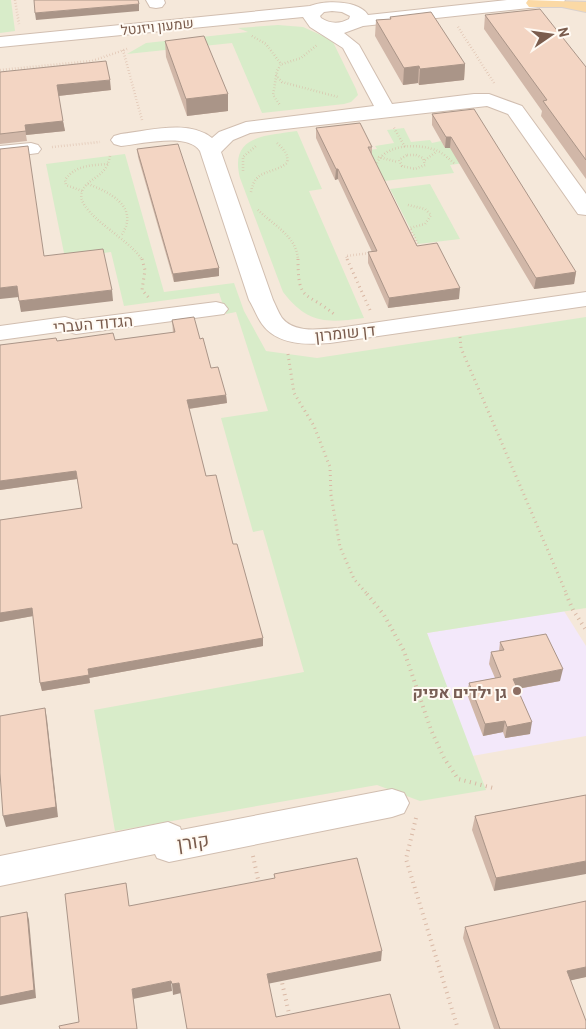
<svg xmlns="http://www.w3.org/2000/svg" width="586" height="1029" font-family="Barlow,Heebo,sans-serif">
  <rect width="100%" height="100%" fill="#fdf6ec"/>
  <rect fill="#f5e8da" x="0" y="0" width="586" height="1029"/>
  <path fill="#f3e8fa" d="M 564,611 L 586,646 L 586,736 L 472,756 L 427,633 Z"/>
  <g fill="#d8ecc9">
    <path d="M 0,0 L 11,0 L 15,31 L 0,33 Z"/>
    <path d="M 278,25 L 303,27 L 332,40 L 356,89 L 358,95 L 351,102 L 344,104 L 262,113 L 232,43 L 127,54 L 146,43 L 248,32 L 238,28 Z"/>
    <path d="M 404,128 L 411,142 L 430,140 L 432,143 L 441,141 L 445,148 L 452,147 L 471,162 L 450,165 L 454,173 L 367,183 L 369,150 L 377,149 L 375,146 L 394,143 L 387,130 Z"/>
    <path d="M 297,131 L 322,189 L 309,191 L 364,318 C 326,323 308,324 283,292 L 240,178 C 229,135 265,136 297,131 Z"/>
    <path d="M 125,154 L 164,292 L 234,283 L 244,311 L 266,351 L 317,358 L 586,317 L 586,608 L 427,633 L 486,790 L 420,801 L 377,785 L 115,831 L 94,710 L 304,672 L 263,530 L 253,532 L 221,418 L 268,411 L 236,312 L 226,314 L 219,293 L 124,306 L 111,252 L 65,258 L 46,164 Z"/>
    <path d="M 430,184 L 460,239 L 418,244 L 390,189 Z"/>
  </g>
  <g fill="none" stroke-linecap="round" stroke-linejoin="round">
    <defs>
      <g id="minor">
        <path d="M 146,0 L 164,0 L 165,3 L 162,7 L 156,8 L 150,7 Z"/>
        <path d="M 507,0 L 565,0 L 562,4 L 556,5 L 363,26 L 344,33 L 359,45 L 392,104 L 474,94 L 489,94 L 522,106 L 586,194 L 586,215 L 578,214 L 508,114 L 487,106 L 250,133 L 233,140 L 221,152 L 273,300 C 276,306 278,312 282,318 C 295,334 320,329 338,328 L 586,292 L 586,306 L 330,343 C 306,345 277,345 262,324 C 257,317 254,308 249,300 L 200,151 C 188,132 141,144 121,146 L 114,144 L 111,140 L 114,136 L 121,134 C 148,131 189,119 212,138 L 219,132 L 246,122 L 374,106 L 343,48 L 310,27 L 303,17 L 0,47 L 0,37 L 310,6 C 325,0 359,0 368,15 ZM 332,11 L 342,12 L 350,16 L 349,19 C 340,24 330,24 321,18 L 320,16 L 324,12 Z"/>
        <path d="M 31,143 L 38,145 L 41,149 L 38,153 L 0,158 L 0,146 Z"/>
        <path d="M 216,302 L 224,304 L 228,309 L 224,314 L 76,334 L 65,331 L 0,340 L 0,326 L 65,317 L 76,320 Z"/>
        <path d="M 392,789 L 404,793 L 409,803 L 404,813 L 392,817 L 169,862 L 157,858 L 155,854 L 0,886 L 0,856 L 168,822 L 180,827 L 181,830 Z"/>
      </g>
      <path id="major" d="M 528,0 L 586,2 L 586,12 L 562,7 L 529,7 L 526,3 Z"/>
    </defs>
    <use href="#minor" stroke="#d1beb0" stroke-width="2"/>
    <use href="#major" stroke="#dad1cd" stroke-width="2"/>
    <g stroke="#d9b8a5" stroke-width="2.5" stroke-dasharray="0.5 2.5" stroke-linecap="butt">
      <path d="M 15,0 L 19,24"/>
      <path d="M 458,27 L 494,83"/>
      <path d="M 252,36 L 266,44 L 281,64 L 277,71 L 273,95 L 280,105"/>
      <path d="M 123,50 L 142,120"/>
      <path d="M 282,64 L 301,58 L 317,45"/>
      <path d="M 0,70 L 92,61 L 127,49"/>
      <path d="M 276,75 L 282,82 L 338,97"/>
      <path d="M 394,128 L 405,147"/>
      <path d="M 52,147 L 100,142"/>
      <path d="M 407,155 L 416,155 L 423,158 L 425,165 L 415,169 L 402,166 L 399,160 Z"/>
      <path d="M 110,156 C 106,179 87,177 82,192 C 74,212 133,241 142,260"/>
      <path d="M 378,157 L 398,162"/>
      <path d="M 425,160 L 436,152"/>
      <path d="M 376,166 C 383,143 419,143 438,151 C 444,154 449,159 454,163"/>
      <path d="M 243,171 L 243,157 L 256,146"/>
      <path d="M 88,184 C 112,193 140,208 121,236"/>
      <path d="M 82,191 L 66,185 L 65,180 C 75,165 92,165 109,164"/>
      <path d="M 251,192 C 255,168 272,175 287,163 C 289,154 283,149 277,143"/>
      <path d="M 408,205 L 425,209 L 431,215 L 425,224 L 410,228 L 419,246 L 416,247"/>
      <path d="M 258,210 C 273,225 297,236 298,260"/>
      <path d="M 348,260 L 346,256 L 370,253"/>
    </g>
    <g stroke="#d9b8a5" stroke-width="3" stroke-dasharray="1 4" stroke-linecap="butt">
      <path d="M 142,259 L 145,270 L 142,290 L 149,298"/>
      <path d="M 298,259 C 298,304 306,290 335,315"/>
      <path d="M 347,259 L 370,310"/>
      <path d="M 460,337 L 461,348 L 567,595"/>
      <path d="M 288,354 L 294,393 L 314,426 L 330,467 L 331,495 L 340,547 L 354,579 L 368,595"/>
    </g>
    <g stroke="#d9b8a5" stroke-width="4" stroke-dasharray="1 4.5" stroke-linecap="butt">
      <path d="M 367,594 L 384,615 L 404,651 L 431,730 L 444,758 L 458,779 L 493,788"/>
      <path d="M 566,594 L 573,610 L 586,630"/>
      <path d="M 416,818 L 406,859 L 458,1029"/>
      <path d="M 253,856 L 259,884"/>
      <path d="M 281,978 L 290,1018"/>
    </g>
    <use href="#minor" fill="#fff" fill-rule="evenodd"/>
    <use href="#major" fill="#fbd9a5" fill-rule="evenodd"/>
  </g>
  <g fill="#d1b7a8">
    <path d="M 485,15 L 586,67 L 586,179 L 541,116 L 542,111 L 484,29 Z"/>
    <path d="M 390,17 L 465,64 L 464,80 L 419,85 L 418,83 L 403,85 L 375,36 L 376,20 L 390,19 Z"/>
    <path d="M 165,41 L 228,94 L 228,111 L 187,116 L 166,57 Z"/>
    <path d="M 0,72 L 111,90 L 58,96 L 65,131 L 26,135 L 27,141 L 0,144 Z"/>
    <path d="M 432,114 L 576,272 L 574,284 L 534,289 L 450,148 L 445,148 L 432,125 Z"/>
    <path d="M 316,128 L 372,147 L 372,156 L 417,246 L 459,299 L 388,308 L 368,263 L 368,252 L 372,252 L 338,179 L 335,180 L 316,138 Z"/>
    <path d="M 137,149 L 219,268 L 219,276 L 174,282 L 138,157 Z"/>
    <path d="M 172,320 L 200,339 L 211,368 L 226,395 L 227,403 L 189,409 L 206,476 L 233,544 L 263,638 L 263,646 L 89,678 L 90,683 L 42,691 L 40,683 L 33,616 L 0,622 L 0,520 L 82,508 L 77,479 L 0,490 L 0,345 L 57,341 L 115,340 L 173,333 Z"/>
    <path d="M 500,642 L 560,681 L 518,689 L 530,734 L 505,738 L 503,732 L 483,736 L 467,694 L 469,683 L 495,678 L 489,664 L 491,652 L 499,651 Z"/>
    <path d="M 586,795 L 494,891 L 472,830 L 475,816 Z"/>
    <path d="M 586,903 L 586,977 L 570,980 L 586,1029 L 494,1029 L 463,938 L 465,927 Z"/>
  </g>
  <g fill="#aa9588">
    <path d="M 139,4 L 139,11 L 36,20 L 35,13 Z"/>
    <path d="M 465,64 L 464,80 L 419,85 L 420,69 Z"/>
    <path d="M 419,66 L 418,83 L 403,85 L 404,68 Z"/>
    <path d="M 110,80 L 111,90 L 58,96 L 57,85 Z"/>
    <path d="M 228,94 L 228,111 L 187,116 L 186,99 Z"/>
    <path d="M 63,121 L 65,131 L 26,135 L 25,125 Z"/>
    <path d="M 446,137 L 451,137 L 450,148 L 445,148 Z"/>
    <path d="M 336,169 L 338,169 L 338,179 L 335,180 Z"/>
    <path d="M 219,268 L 219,276 L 174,282 L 173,274 Z"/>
    <path d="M 576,272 L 574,284 L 534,289 L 536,278 Z"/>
    <path d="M 17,286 L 19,297 L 0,299 L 0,288 Z"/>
    <path d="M 460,288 L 459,299 L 388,308 L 389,298 Z"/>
    <path d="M 112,290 L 113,301 L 21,312 L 19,301 Z"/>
    <path d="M 226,395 L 227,403 L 187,409 L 187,400 Z"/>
    <path d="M 76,471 L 77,479 L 0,490 L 0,481 Z"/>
    <path d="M 32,608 L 33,616 L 0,622 L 0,613 Z"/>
    <path d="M 263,638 L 263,646 L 89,678 L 88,669 Z"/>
    <path d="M 563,669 L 560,681 L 511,690 L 513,679 Z"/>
    <path d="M 89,675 L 90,683 L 42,691 L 40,683 Z"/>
    <path d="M 45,708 L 47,719 L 58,817 L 6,827 L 3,816 Z"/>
    <path d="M 505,721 L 503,732 L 483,736 L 485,724 Z"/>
    <path d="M 532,722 L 530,734 L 505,738 L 507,727 Z"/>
    <path d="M 586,861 L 586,874 L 494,891 L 496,878 Z"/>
    <path d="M 27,912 L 29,920 L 36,998 L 0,1005 L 0,997 Z"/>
    <path d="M 382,951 L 381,961 L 267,984 L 267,974 Z"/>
    <path d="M 586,967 L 586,977 L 564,982 L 567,971 Z"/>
    <path d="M 171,981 L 172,991 L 133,999 L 137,1029 L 132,989 Z"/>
    <path d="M 179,983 L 181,993 L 173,995 L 172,984 Z"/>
  </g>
  <g fill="#f3d5c3" stroke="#aa9588">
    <path d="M 34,0 L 138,0 L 139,4 L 35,13 Z"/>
    <path d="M 540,9 L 586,67 L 586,160 L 543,101 L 547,100 L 485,15 Z"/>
    <path d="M 431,12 L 465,64 L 420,69 L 419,66 L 404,68 L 376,20 L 391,19 L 390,17 Z"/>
    <path d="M 204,36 L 228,94 L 186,99 L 165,41 Z"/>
    <path d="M 106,61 L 110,80 L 57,85 L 63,121 L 25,125 L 26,131 L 0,134 L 0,72 Z"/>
    <path d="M 474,109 L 576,272 L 536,278 L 451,137 L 446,137 L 432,114 Z"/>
    <path d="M 360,123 L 372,147 L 368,147 L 417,246 L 437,243 L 460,288 L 389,298 L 368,252 L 377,251 L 338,169 L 336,169 L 316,128 Z"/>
    <path d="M 178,144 L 219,268 L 173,274 L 137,149 Z"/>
    <path d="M 28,146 L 44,256 L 103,249 L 112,290 L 19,301 L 17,286 L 0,288 L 0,149 Z"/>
    <path d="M 194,317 L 200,339 L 203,338 L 211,368 L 218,367 L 226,395 L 187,400 L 206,476 L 216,475 L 233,544 L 237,544 L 263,638 L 88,669 L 89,675 L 40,683 L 32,608 L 0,613 L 0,520 L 82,508 L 76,471 L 0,481 L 0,345 L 56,338 L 57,341 L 113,333 L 115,340 L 175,332 L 172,320 Z"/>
    <path d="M 546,634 L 563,669 L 513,679 L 532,722 L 507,727 L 505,721 L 485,724 L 469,683 L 501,677 L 491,652 L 504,650 L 500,642 Z"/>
    <path d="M 45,708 L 56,807 L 3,816 L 0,773 L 0,716 Z"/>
    <path d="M 586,795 L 586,861 L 496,878 L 475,816 Z"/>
    <path d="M 357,858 L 382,951 L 267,974 L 276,1017 L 390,994 L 400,1029 L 187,1029 L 179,983 L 172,984 L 171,981 L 132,989 L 137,1029 L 60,1029 L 59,1026 L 79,1022 L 65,894 L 126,883 L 129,906 L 275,878 L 274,874 Z"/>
    <path d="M 586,901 L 586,967 L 567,971 L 586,1021 L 586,1029 L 500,1029 L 465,927 Z"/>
    <path d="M 27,912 L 34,990 L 0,997 L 0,917 Z"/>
  </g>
  <circle fill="#8d6e63" stroke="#fffaf3" stroke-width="2" cx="517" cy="691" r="5"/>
  <g text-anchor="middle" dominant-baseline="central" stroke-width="4" stroke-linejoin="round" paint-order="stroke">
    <g font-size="14" fill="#7a5c4d" stroke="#fffaf3">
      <text transform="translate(157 26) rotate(-6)">שמעון ויזנטל</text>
    </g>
    <g font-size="16" fill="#7a5c4d" stroke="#fffaf3">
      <text transform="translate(93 323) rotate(-5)">הגדוד העברי</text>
      <text transform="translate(345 332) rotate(-6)">דן שומרון</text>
    </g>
    <g font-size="16" font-weight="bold" fill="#785e54" stroke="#fffaf3" text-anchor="end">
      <text x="507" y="691">גן ילדים אפיק</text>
    </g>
    <g font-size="19" fill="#7a5c4d" stroke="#fffaf3">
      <text transform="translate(193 841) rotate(-8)">קורן</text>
    </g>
  </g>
  <g transform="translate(551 35) rotate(77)" stroke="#fffaf3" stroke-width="4" paint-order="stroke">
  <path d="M0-4L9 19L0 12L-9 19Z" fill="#7a5c4d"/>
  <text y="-8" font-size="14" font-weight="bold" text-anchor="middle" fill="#7a5c4d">N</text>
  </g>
</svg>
